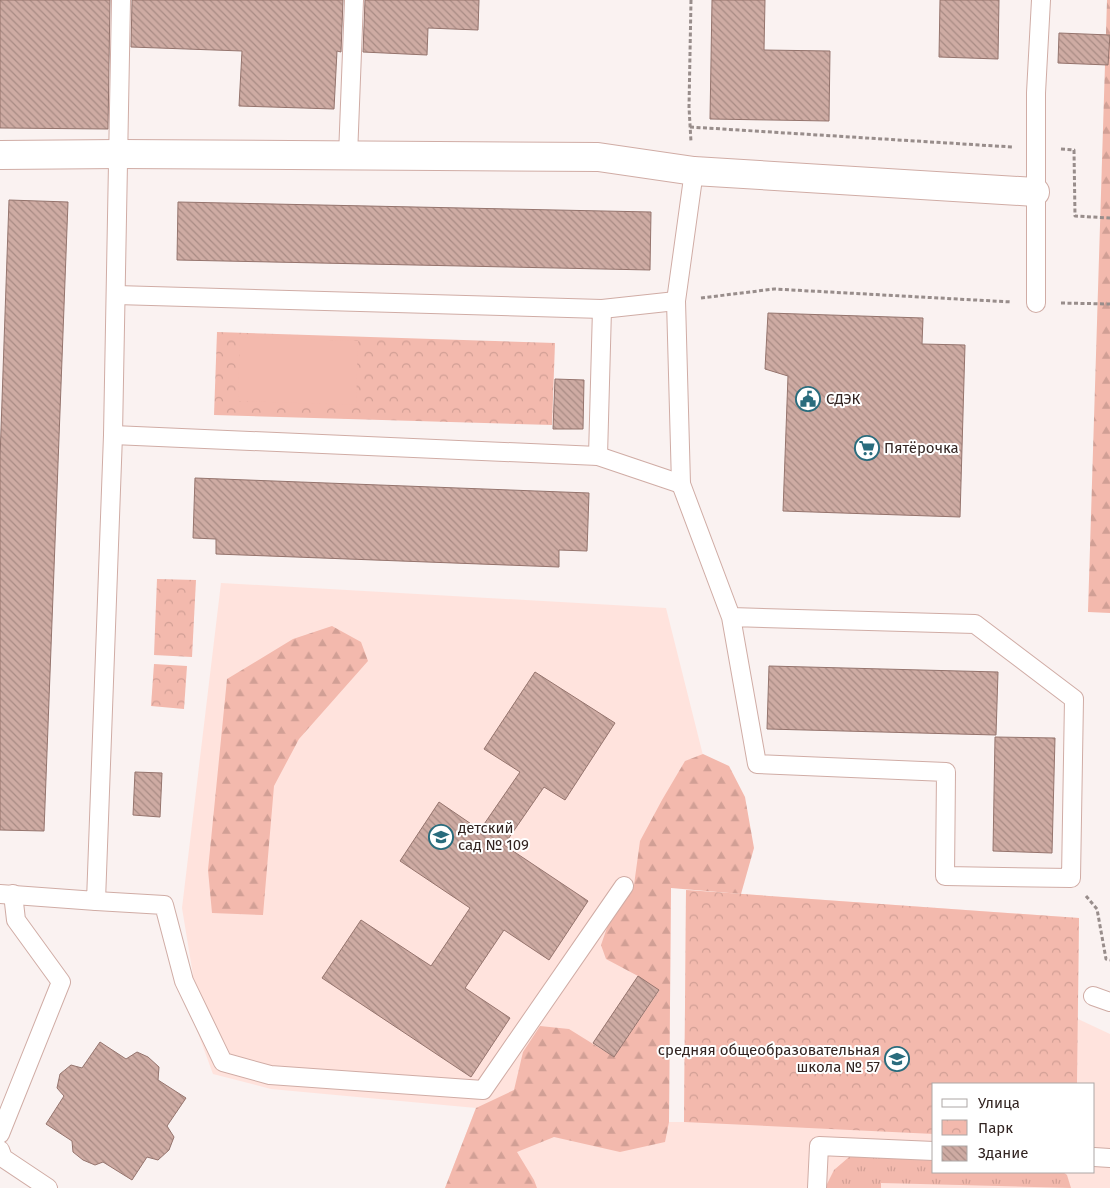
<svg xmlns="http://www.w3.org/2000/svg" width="1110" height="1188" font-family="'Fira Sans',sans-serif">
  <defs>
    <pattern id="grass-tufts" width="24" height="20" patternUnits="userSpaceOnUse" patternTransform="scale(1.25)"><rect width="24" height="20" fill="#f3b9ad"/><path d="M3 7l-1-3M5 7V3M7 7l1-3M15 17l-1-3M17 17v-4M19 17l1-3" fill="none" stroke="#d19f95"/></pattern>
    <pattern id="forest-firs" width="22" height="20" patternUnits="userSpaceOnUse" patternTransform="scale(1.25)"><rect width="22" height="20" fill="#f3b9ad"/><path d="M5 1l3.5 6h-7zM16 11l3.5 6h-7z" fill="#d19f95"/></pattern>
    <pattern id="park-crowns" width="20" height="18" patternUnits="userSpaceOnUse" patternTransform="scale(1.25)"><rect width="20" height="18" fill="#f3b9ad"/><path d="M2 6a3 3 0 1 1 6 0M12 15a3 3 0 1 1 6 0" fill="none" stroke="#d19f95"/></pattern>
    <pattern id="building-back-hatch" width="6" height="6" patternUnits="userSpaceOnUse" patternTransform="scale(1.25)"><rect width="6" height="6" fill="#ceaba3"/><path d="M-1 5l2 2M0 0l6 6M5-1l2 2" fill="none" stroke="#a88b84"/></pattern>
  </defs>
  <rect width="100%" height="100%" fill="#faf2f1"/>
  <path fill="#ffe3dd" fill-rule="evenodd" d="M 221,583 L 666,608 L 711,787 L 671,888 L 669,1122 L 684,1122 L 686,890 L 1079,918 L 1078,1019 L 1110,1034 L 1110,1188 L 445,1188 L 476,1108 L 271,1089 L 213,1074 L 180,984 L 193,975 L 182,908 ZM 934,1084 L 1094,1084 L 1094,1172 L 934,1172 Z"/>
  <path fill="url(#grass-tufts)" d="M 849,1157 L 882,1157 L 934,1160 L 934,1172 L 1063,1172 L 1067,1175 L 1071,1188 L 881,1183 L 881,1188 L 825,1188 L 834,1170 Z"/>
  <g fill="url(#forest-firs)">
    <path d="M 1107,0 L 1110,0 L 1110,613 L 1088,612 Z"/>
    <path d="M 332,626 L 361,642 L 368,661 L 299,739 L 274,786 L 263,915 L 212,913 L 208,870 L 227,679 L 293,639 Z"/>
    <path d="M 703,754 L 729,766 L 745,797 L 754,848 L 741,894 L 671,888 L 669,1122 L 665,1142 L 620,1152 L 554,1137 L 517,1152 L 534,1180 L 537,1188 L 445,1188 L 476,1108 L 514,1090 L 523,1052 L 540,1026 L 569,1029 L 614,1057 L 659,991 L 638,976 L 606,959 L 601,945 L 610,919 L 634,885 L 640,841 L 662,800 L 685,761 Z"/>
  </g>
  <g fill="url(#park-crowns)">
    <path d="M 217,332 L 555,343 L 552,425 L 214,415 Z"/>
    <path d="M 157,579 L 196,580 L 192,657 L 154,655 Z"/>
    <path d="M 154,664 L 187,666 L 184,709 L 151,706 Z"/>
    <path d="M 686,890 L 1079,918 L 1077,1084 L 934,1084 L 934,1134 L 684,1122 Z"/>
  </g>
  <path fill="#f3b9ad" d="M 240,337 L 358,341 L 356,405 L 238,401 Z"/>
  <g fill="url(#building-back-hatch)" stroke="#95746d">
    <path d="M 0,0 L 110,0 L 108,129 L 0,128 Z"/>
    <path d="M 132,0 L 343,0 L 341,52 L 337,51 L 334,109 L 239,106 L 242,51 L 131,47 Z"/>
    <path d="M 365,0 L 479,0 L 478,30 L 428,28 L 427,55 L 363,52 Z"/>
    <path d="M 712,0 L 765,0 L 764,50 L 830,51 L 829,121 L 710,119 Z"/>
    <path d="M 940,0 L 999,0 L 998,59 L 939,57 Z"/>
    <path d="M 1059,33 L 1110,35 L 1108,65 L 1058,63 Z"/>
    <path d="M 9,200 L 68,202 L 44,831 L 0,830 L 0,458 Z"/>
    <path d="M 178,202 L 651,212 L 650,270 L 177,260 Z"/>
    <path d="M 768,313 L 923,318 L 922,344 L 965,345 L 960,517 L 783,511 L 788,376 L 765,369 Z"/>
    <path d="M 555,379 L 584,380 L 583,429 L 553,429 Z"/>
    <path d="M 195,478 L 589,493 L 587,551 L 559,550 L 559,567 L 216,554 L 216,539 L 193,538 Z"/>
    <path d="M 769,666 L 998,672 L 996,735 L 767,729 Z"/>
    <path d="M 535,672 L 615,723 L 565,800 L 544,787 L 504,845 L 588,901 L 549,960 L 504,930 L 465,988 L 510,1018 L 471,1077 L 322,978 L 361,920 L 431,966 L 470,908 L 400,861 L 439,802 L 480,830 L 520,772 L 484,749 Z"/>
    <path d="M 995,737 L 1055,738 L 1052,853 L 993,851 Z"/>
    <path d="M 135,772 L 162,773 L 160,817 L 133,815 Z"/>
    <path d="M 638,976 L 659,990 L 614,1057 L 593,1043 Z"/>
    <path d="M 100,1042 L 126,1059 L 137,1052 L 148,1057 L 159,1067 L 158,1080 L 186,1098 L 167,1126 L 174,1137 L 169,1150 L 158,1160 L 147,1157 L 132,1180 L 103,1162 L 95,1165 L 83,1160 L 73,1152 L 72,1141 L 46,1124 L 64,1096 L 57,1088 L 60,1074 L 71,1065 L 82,1068 Z"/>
  </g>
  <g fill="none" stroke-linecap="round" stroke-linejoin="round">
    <defs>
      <g id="service">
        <path d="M 348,156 L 354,0"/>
        <path d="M 694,171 L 676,301 L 681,484 L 731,617 L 757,764 L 946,772 L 945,876 L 1071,878 L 1074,699 L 975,624 L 731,617"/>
        <path d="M 116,295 L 602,309 L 676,301"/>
        <path d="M 1036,303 L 1036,93 L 1041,0"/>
        <path d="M 113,435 L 598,456 L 681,484"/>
        <path d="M 598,456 L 602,309"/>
        <path d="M 0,894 L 96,901 L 113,435 L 121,0"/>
        <path d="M 96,901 L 164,905 L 184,981 L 223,1062 L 270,1075 L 483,1090 L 624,886"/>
        <path d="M 1093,996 L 1110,1002"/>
        <path d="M 0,1134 L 61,982 L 16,920 L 13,894"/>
        <path d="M 0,1150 L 3,1158 L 48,1188"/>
        <path d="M 1094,1157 L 1110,1158"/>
        <path d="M 817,1188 L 819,1146 L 934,1151"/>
      </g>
      <path id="minor" d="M 0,155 L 120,154 L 598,157 L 694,171 L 1035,192"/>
    </defs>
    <use href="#service" stroke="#d0aca5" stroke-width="20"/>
    <use href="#minor" stroke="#d0aca5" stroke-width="30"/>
    <g stroke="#988d8b" stroke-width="3" stroke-dasharray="4 2.5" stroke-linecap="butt">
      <path d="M 691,0 L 689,107 L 691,142"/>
      <path d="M 690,127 L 1012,147"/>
      <path d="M 1061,149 L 1074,150 L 1075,216 L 1110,218"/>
      <path d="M 701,298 L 774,289 L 1012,302"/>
      <path d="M 1061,303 L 1110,304"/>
      <path d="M 1086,896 L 1097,909 L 1106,959 L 1110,960"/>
    </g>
    <use href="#service" stroke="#fff" stroke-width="18"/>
    <use href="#minor" stroke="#fff" stroke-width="28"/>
  </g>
  <defs>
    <symbol id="civic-ring" viewBox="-11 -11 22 22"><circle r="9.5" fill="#fff" stroke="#296c7d" stroke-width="1.5"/><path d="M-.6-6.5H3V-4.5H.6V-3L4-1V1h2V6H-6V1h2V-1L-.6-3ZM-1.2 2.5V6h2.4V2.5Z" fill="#296c7d"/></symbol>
    <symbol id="supermarket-ring" viewBox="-11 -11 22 22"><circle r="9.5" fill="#fff" stroke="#296c7d" stroke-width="1.5"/><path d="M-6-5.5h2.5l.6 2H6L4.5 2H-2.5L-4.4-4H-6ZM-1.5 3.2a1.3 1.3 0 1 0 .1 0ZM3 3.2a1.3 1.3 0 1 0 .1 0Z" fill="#296c7d"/></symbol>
    <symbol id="school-ring" viewBox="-11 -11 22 22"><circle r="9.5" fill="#fff" stroke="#296c7d" stroke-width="1.5"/><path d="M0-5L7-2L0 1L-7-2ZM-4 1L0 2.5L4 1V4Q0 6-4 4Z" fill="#296c7d"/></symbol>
  </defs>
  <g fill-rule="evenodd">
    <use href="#civic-ring" x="794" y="385" width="28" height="28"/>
    <use href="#supermarket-ring" x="853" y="434" width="28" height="28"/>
    <use href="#school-ring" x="427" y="823" width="28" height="28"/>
    <use href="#school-ring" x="883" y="1045" width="28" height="28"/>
  </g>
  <g text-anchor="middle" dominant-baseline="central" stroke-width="4" stroke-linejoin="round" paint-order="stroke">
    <g font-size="15" fill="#322421" stroke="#fff" text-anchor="start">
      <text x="826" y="399">СДЭК</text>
      <text x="884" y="448">Пятёрочка</text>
      <text x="458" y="828">детский<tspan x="458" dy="17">сад № 109</tspan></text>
      <text x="880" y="1050" text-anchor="end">средняя общеобразовательная<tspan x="880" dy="17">школа № 57</tspan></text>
    </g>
  </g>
  <rect x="932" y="1083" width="162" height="90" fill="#ffffff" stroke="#ada7a6"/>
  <rect x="942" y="1099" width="25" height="8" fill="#ffffff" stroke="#ada7a6"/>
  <text x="978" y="1108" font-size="15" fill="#322421">Улица</text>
  <rect x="942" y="1120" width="25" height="15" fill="url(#park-crowns)" stroke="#ada7a6"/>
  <text x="978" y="1133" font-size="15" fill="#322421">Парк</text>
  <rect x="942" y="1146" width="25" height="15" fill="url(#building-back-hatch)" stroke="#ada7a6"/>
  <text x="978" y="1158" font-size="15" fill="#322421">Здание</text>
</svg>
